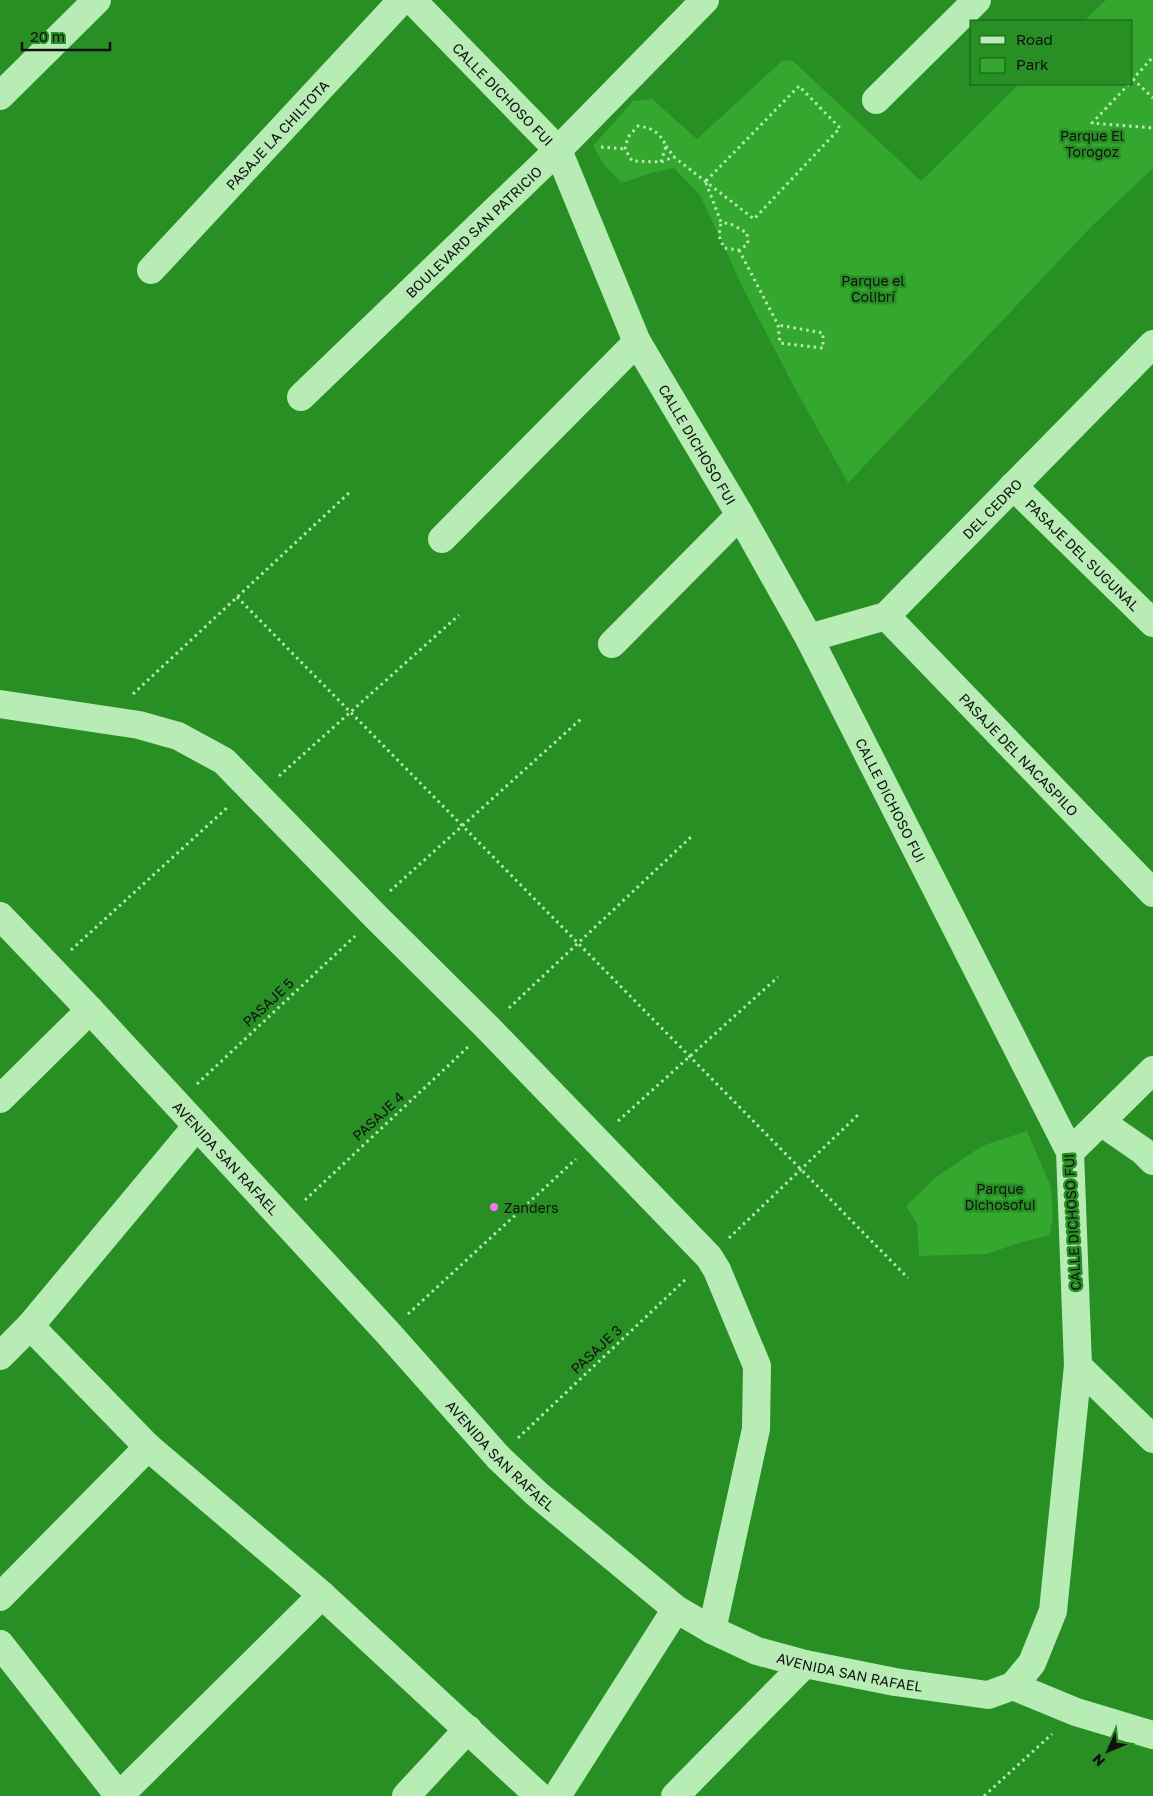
<svg xmlns="http://www.w3.org/2000/svg" width="1153" height="1796" font-family="'Golos Text',sans-serif">
  <rect width="100%" height="100%" fill="#278f24"/>
  <g fill="#33a72e">
    <path d="M 1106,0 L 1153,0 L 1153,168 L 1091,227 L 848,483 L 792,383 L 742,286 L 700,195 L 674,168 L 651,173 L 622,183 L 604,165 L 593,146 L 633,101 L 652,99 L 697,139 L 783,60 L 793,61 L 921,181 L 1019,84 L 1132,84 L 1132,21 L 1084,21 Z"/>
    <path d="M 1027,1131 L 1051,1187 L 1053,1216 L 1050,1235 L 1019,1243 L 987,1254 L 919,1256 L 917,1224 L 906,1206 L 936,1177 L 982,1146 Z"/>
  </g>
  <g fill="none" stroke-linecap="round" stroke-linejoin="round">
    <g stroke="#b7ecb4" stroke-width="3" stroke-dasharray="2.5 4" stroke-linecap="butt">
      <path d="M 1133,79 L 1153,98"/>
      <path d="M 1132,80 L 1153,57"/>
      <path d="M 1129,84 L 1092,123 L 1153,128"/>
      <path d="M 666,146 L 674,157"/>
      <path d="M 601,147 L 625,149"/>
      <path d="M 661,162 L 666,146 C 660,133 653,128 638,126 L 628,137 L 625,149 L 632,161 L 661,162 L 674,157 L 754,219 L 840,128 L 799,86 L 705,182"/>
      <path d="M 706,183 L 721,222 L 733,225 L 747,233 L 748,244 L 739,250 L 724,248 L 719,236 L 721,222"/>
      <path d="M 739,250 L 778,325 L 780,343 L 823,348 L 823,333 L 778,325"/>
      <path d="M 237,597 L 908,1278"/>
      <path d="M 133,694 L 351,491"/>
      <path d="M 279,776 L 459,615"/>
      <path d="M 390,891 L 582,718"/>
      <path d="M 71,950 L 229,806"/>
      <path d="M 509,1008 L 693,835"/>
      <path d="M 197,1084 L 355,936"/>
      <path d="M 618,1121 L 778,977"/>
      <path d="M 305,1200 L 468,1047"/>
      <path d="M 729,1238 L 860,1113"/>
      <path d="M 408,1314 L 576,1159"/>
      <path d="M 518,1438 L 688,1277"/>
      <path d="M 984,1796 L 1052,1734"/>
    </g>
    <g stroke="#b7ecb4" stroke-width="28">
      <path id="s1" d="M 412,0 L 558,150 L 637,342 L 740,515 L 809,638 L 1070,1152"/>
      <path d="M 0,96 L 97,0"/>
      <path d="M 876,100 L 977,0"/>
      <path id="s2" d="M 151,270 L 402,0"/>
      <path id="s3" d="M 301,397 L 558,150 L 705,0"/>
      <path id="s4" d="M 1013,486 L 1153,623"/>
      <path d="M 442,539 L 637,342"/>
      <path id="s5" d="M 886,616 L 1153,893"/>
      <path id="s6" d="M 809,638 L 886,616 L 1153,344"/>
      <path d="M 612,644 L 740,515"/>
      <path d="M 0,704 L 139,725 L 178,736 L 224,761 L 376,917 L 488,1028 L 709,1257 L 717,1270 L 757,1366 L 756,1429 L 712,1630"/>
      <path d="M 0,1099 L 90,1010"/>
      <path d="M 1101,1122 L 1143,1151 L 1153,1161"/>
      <path d="M 30,1326 L 148,1447 L 322,1595 L 539,1796"/>
      <path d="M 0,1356 L 30,1326 L 196,1127"/>
      <path d="M 1078,1366 L 1153,1439"/>
      <path d="M 0,1597 L 148,1447"/>
      <path d="M 0,1644 L 119,1796"/>
      <path d="M 1013,1686 L 1076,1712 L 1153,1735"/>
      <path d="M 119,1796 L 322,1595"/>
      <path d="M 406,1796 L 468,1729"/>
      <path d="M 557,1796 L 676,1609"/>
      <path d="M 675,1796 L 805,1664"/>
    </g>
    <path stroke="#b7ecb4" stroke-width="28" id="s7" d="M 0,916 L 90,1010 L 388,1333 L 498,1457 L 537,1494 L 676,1609 L 712,1630 L 757,1651 L 805,1664 L 895,1682 L 988,1695 L 1013,1686 L 1032,1663 L 1053,1611 L 1078,1366 L 1070,1152 L 1153,1070"/>
  </g>
  <circle fill="#f677e8" stroke="#278f24" stroke-width="2" cx="494" cy="1207" r="5"/>
  <g text-anchor="middle" dominant-baseline="central" stroke-width="5" stroke-linejoin="round" paint-order="stroke">
    <g font-size="14" fill="#111" stroke="#278f24">
      <text stroke="none"><textPath href="#s1" startOffset="131">CALLE DICHOSO FUI</textPath></text>
      <text stroke="none"><textPath href="#s2" startOffset="185">PASAJE LA CHILTOTA</textPath></text>
      <text stroke="none"><textPath href="#s3" startOffset="239">BOULEVARD SAN PATRICIO</textPath></text>
      <text stroke="none"><textPath href="#s1" startOffset="536">CALLE DICHOSO FUI</textPath></text>
      <text stroke="none"><textPath href="#s6" startOffset="231">DEL CEDRO</textPath></text>
      <text stroke="none"><textPath href="#s4" startOffset="98">PASAJE DEL SUGUNAL</textPath></text>
      <text stroke="none"><textPath href="#s5" startOffset="192">PASAJE DEL NACASPILO</textPath></text>
      <text stroke="none"><textPath href="#s1" startOffset="941">CALLE DICHOSO FUI</textPath></text>
      <text transform="translate(268 1002) rotate(-43)">PASAJE 5</text>
      <text transform="translate(378 1116) rotate(-43)">PASAJE 4</text>
      <text stroke="none"><textPath href="#s7" startOffset="331">AVENIDA SAN RAFAEL</textPath></text>
      <text transform="translate(1072 1222) rotate(-93)">CALLE DICHOSO FUI</text>
      <text transform="translate(596 1349) rotate(-43)">PASAJE 3</text>
      <text stroke="none"><textPath href="#s7" startOffset="736">AVENIDA SAN RAFAEL</textPath></text>
      <text stroke="none"><textPath href="#s7" startOffset="1156">AVENIDA SAN RAFAEL</textPath></text>
    </g>
    <g font-size="14" fill="#111" stroke="#278f24">
      <text x="1092" y="135">Parque El<tspan x="1092" dy="16">Torogoz</tspan></text>
      <text x="873" y="280">Parque el<tspan x="873" dy="16">Colibrí</tspan></text>
      <text x="1000" y="1188">Parque<tspan x="1000" dy="16">Dichosofui</tspan></text>
    </g>
    <g font-size="14" fill="#111" stroke="#278f24" text-anchor="start">
      <text x="504" y="1207">Zanders</text>
    </g>
  </g>
  <rect x="970" y="20" width="162" height="65" fill="#278f24" stroke="#1e5d1c"/>
  <rect x="980" y="36" width="25" height="8" fill="#b7ecb4" stroke="#1e5d1c"/>
  <text x="1016" y="45" font-size="15" fill="#111111">Road</text>
  <rect x="980" y="58" width="25" height="15" fill="#33a72e" stroke="#1e5d1c"/>
  <text x="1016" y="70" font-size="15" fill="#111111">Park</text>
  <g transform="translate(1108 1751) rotate(226)" stroke="#278f24" stroke-width="4" paint-order="stroke">
  <path d="M0-4L9 19L0 12L-9 19Z" fill="#111111"/>
  <text y="-8" font-size="14" font-weight="bold" text-anchor="middle" fill="#111111">N</text>
  </g>
  <path d="M22 42v8h88v-8" fill="none" stroke="#111111" stroke-width="2.5"/>
  <text x="30" y="42" font-size="15" fill="#111111" stroke="#278f24" stroke-width="4" paint-order="stroke">20 m</text>
</svg>
